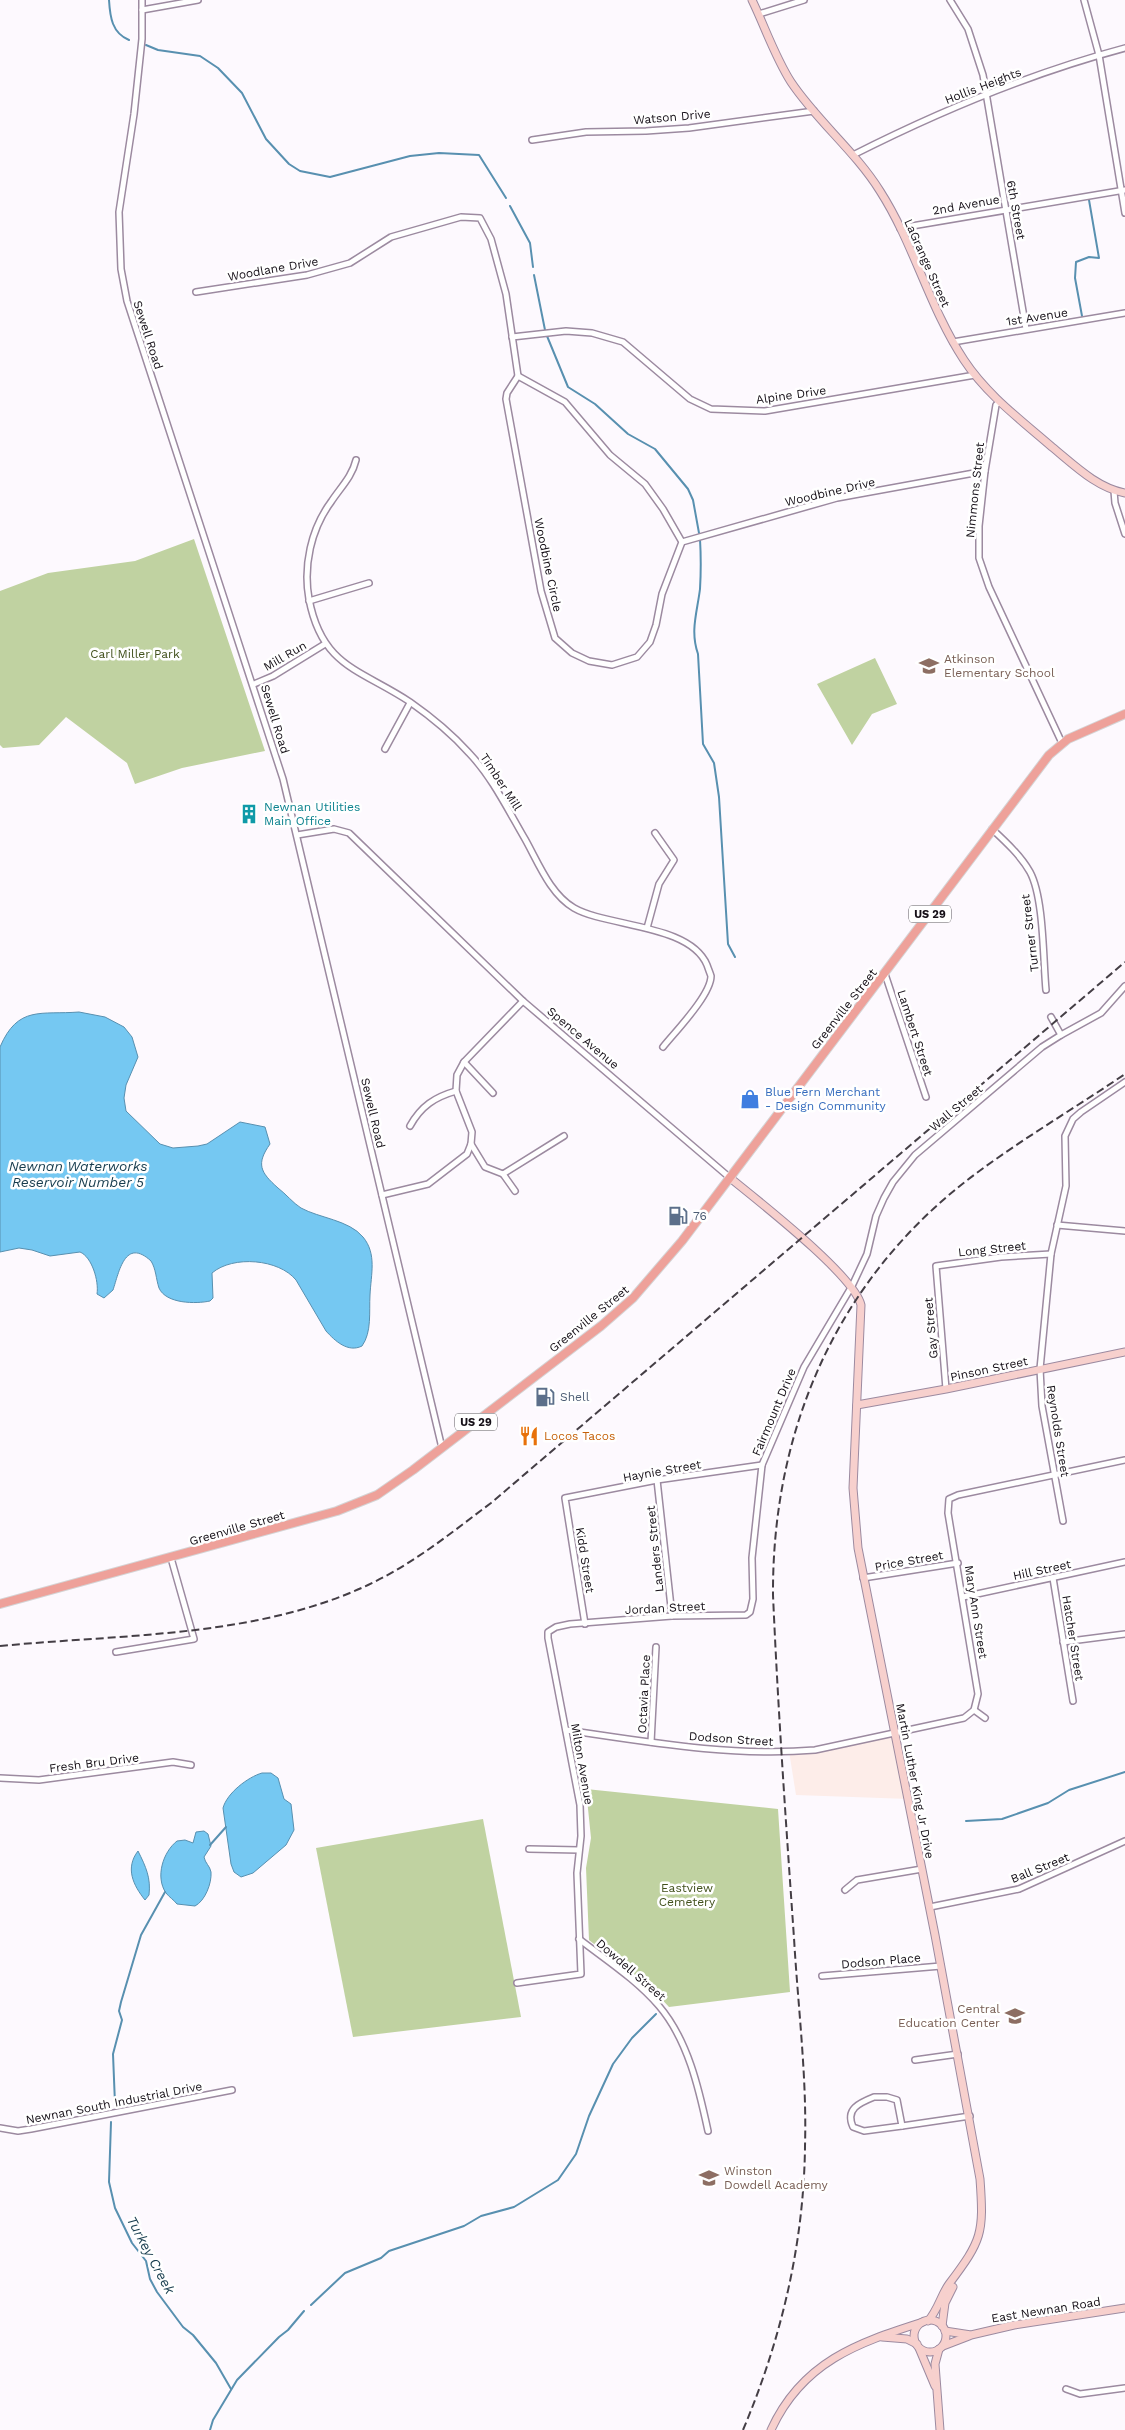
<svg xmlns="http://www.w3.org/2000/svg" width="1125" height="2430" font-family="'Work Sans',sans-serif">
  <rect width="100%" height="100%" fill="#fdf9fe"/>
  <path fill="#fdede9" d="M 895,1731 L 909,1799 L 796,1795 L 789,1751 Z"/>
  <g fill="#c0d2a1">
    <path d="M 194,539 L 265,751 L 182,768 L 135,784 L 127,763 L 66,717 L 39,745 L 3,748 L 0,745 L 0,591 L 48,573 L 135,561 Z"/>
    <path d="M 875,658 L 897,704 L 872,714 L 852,745 L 817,684 Z"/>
    <path d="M 586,1789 L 778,1809 L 790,1992 L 669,2007 L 655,1992 L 589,1940 L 586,1868 L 591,1838 Z"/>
    <path d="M 483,1819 L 521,2017 L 353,2037 L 316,1848 Z"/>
  </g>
  <g fill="#75c8f2" stroke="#5890b0">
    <path d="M 79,1012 L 105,1017 L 124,1027 L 132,1037 L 138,1057 L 126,1085 L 124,1098 L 126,1111 L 160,1144 L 173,1148 L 198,1146 L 207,1144 L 240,1122 L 265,1127 L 270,1144 C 256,1164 260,1172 278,1188 C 286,1194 293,1203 301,1208 C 319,1218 349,1220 363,1237 C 377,1254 371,1274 370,1295 C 369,1312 372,1332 362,1346 C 348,1353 335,1341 326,1331 L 296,1280 C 279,1259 233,1255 212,1273 L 213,1298 L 210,1301 C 196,1304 166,1304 159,1288 C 156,1279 156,1269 151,1261 C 125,1237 119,1272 113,1290 L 104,1298 L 97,1294 C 99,1281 92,1257 80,1252 L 50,1256 L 32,1250 L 19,1248 L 0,1252 L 0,1047 C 18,1005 41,1015 79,1012 Z"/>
    <path d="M 262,1773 L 271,1773 L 278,1778 L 284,1799 L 291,1804 L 294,1830 L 286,1845 L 253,1873 L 241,1877 L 234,1872 L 231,1864 L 223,1808 C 227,1793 248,1777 262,1773 Z"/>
    <path d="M 204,1831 L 208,1834 L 211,1846 L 204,1857 C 205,1863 210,1866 211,1872 C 212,1883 205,1901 195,1906 L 177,1904 C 174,1900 169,1897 166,1893 C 155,1877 163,1852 177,1841 L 185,1840 L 193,1843 L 196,1832 Z"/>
    <path d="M 138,1851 C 146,1867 151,1878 149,1895 L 145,1900 C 133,1885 125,1868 138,1851 Z"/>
  </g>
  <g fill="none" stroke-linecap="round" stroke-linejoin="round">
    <g stroke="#5890b0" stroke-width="2">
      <path d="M 109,0 C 110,17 112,33 129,40"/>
      <path d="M 146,45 L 158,50 L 200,56 L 218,68 L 242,93 L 266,139 L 289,164 L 300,171 L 330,177 L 410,156 L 439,153 L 479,155 L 506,198"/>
      <path d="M 510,206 L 530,243 L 533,267"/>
      <path d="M 534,275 L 545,330"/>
      <path d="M 1082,316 L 1075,278 L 1076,262 L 1089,257 L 1099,258 L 1089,200"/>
      <path d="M 547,336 L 568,387 L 595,404 L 628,434 L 655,449 L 688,489 L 693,500 L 699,533"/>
      <path d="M 700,539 C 701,556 701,572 700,589 C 697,613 690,631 698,654 L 703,744 L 714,763 L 719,797 L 728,944 L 735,957"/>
      <path d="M 966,1821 L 1002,1819 L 1048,1803 L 1069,1790 L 1125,1772"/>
      <path d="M 210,1845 L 226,1827"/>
      <path d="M 115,2104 L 113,2054 L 122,2020 L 119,2011 L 121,2002 L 141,1935 L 165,1892"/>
      <path d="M 111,2122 L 109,2182 L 115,2208 L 132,2243 L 146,2261 L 150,2279 L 157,2292 L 183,2327 L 193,2335 L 216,2363 L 231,2389"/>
      <path d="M 311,2305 L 345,2273 L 381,2258 L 389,2251 L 464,2226 L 481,2216 L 514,2207 L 558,2180 L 576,2154 L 589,2116 L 613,2064 L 632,2038 L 656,2014"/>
      <path d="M 210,2430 L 213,2420 L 237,2380 L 279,2337 L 288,2330 L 304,2311"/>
    </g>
    <defs>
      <g id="street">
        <path d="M 142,0 L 142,39 L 134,114 L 119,212 L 121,269 L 127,301 L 283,779 L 442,1448"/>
        <path d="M 950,0 L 968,29 L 983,75 L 1026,329"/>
        <path d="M 1084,0 L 1099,55 L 1125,213"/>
        <path d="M 142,10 L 198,0"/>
        <path d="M 759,14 L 804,0"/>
        <path d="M 532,140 L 586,132 L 646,131 L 689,128 L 814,111"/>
        <path d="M 853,155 C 940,111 1031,73 1125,48"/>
        <path d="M 900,228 L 1125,190"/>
        <path d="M 196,292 L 307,275 L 350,263 L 391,237 L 461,217 L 480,218 L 491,239 L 506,294 L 518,376"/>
        <path d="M 512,337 L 566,331 L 592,333 L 623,342 L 690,399 L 711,409 L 765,411 L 975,375"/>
        <path d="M 953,342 L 1125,313"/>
        <path d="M 518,376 L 565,402 L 610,455 L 645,484 L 663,509 L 682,542 L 662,594 L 656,625 L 650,642 L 637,657 L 612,665 L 589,661 L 572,653 L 555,638 L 541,591 L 506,399 L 507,393 Z"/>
        <path d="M 999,402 L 996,405 L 985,471 L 979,526 L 979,558 L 989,587 L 1062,743"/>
        <path d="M 356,460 C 352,477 340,488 331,502 C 311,529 303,566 309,599 C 322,667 360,669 410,702 C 430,716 452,734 469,753 C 492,777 508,810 525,839 C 538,862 550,894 574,908 C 607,927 690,924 707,965 C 708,968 710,973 711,976 C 711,995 675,1032 663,1047"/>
        <path d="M 1114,491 L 1115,503 L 1125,534"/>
        <path d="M 682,542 L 837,498 L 985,471"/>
        <path d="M 309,601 L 369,583"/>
        <path d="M 254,684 L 273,676 L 325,644"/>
        <path d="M 385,749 L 410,703"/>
        <path d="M 992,829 C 1006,842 1021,856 1030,872 C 1044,898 1043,959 1046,990"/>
        <path d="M 297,835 L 334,829 L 349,833 L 523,1001 L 729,1177"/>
        <path d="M 647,928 L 659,884 L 674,860 L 655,833"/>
        <path d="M 885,974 L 926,1097"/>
        <path d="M 1051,1017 L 1061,1035"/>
        <path d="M 464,1062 L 493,1093"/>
        <path d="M 410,1126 C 421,1106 435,1097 456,1091"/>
        <path d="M 471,1144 L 485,1167 L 503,1174 L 564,1136"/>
        <path d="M 503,1174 L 515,1191"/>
        <path d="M 382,1195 L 428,1184 L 467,1154 L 471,1144 L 472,1132 L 456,1091 L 457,1075 L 464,1062 L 523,1001"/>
        <path d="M 1057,1225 L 1125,1231"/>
        <path d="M 946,1389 L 936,1266 L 1001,1257 L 1051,1254"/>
        <path d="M 657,1480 L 672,1616"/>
        <path d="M 1063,1521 L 1042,1406 L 1040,1369 L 1051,1254 L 1066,1186 L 1065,1136 L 1073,1119 L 1081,1112 L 1125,1082"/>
        <path d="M 863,1578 L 958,1563"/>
        <path d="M 1053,1578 L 1073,1701"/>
        <path d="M 963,1597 L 1125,1562"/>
        <path d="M 585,1624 L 565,1498 L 657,1480 L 762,1465"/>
        <path d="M 1063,1642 L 1125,1634"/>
        <path d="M 116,1652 L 194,1639 L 171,1558"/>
        <path d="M 974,1710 L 985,1718"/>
        <path d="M 566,1730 C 648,1742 732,1757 815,1750 L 964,1718 L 974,1710 L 978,1694 L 948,1513 L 949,1499 L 958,1495 L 1125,1460"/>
        <path d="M 651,1742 L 656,1647"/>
        <path d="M 0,1778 L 39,1780 L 173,1762 L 191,1765"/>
        <path d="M 529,1849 L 579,1850"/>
        <path d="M 845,1890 L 857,1880 L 922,1869"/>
        <path d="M 930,1907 L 1019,1889 L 1125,1841"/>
        <path d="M 579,1939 C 606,1960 637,1980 659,2006 C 688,2040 699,2089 708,2131"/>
        <path d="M 822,1976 L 941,1966"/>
        <path d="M 517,1983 L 581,1974 L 577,1873 L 581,1836 L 580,1805 L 548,1638 L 548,1632 L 556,1627 L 570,1624 L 672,1616 L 746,1615 L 750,1612 L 753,1599 L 752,1558 L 762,1465 L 804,1367 L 852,1286 L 867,1254 L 876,1216 L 884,1198 L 893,1182 L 915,1155 L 1042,1047 L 1061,1035 L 1101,1013 L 1125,986"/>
        <path d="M 915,2060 L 958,2054"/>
        <path d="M 874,2097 L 887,2097 L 897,2100 L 902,2126 L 864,2131 L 853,2127 C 845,2109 859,2103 874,2097 Z"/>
        <path d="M 902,2126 L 970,2116"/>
        <path d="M 0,2128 L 18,2131 L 31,2129 L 232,2090"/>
        <path d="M 1066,2389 L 1080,2394 L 1125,2388"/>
      </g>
      <g id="secondary">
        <path d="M 752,0 C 765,27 775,57 791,82 C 817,121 855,151 880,191 C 914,244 929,307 964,360 C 987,395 1021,420 1052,447 C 1074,465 1097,488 1125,493"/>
        <path d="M 729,1177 C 757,1200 854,1275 861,1305 L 853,1488 L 858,1548 L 935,1935 L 980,2179 C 984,2234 982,2240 949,2284 C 941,2295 938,2310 928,2321"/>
        <path d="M 857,1405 L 946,1389 L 1125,1352"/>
        <circle cx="930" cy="2336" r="16"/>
        <path d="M 942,2326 L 945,2303 L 953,2287"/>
        <path d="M 945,2331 L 971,2335 L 1014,2325 L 1125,2308"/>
        <path d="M 882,2337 L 907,2339 L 917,2344"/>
        <path d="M 943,2346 L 969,2336"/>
        <path d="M 919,2348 L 935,2386"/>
        <path d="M 939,2349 L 935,2364 L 940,2430"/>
        <path d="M 771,2430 C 802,2362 857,2343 923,2322"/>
      </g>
      <path id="primary" d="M 0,1604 L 337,1511 L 377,1495 L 413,1470 L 601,1326 L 633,1298 L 682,1241 L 1049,755 L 1068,739 L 1125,714"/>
    </defs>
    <use href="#street" stroke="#9c8aa0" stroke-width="8"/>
    <use href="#secondary" stroke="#9c8aa0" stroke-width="9"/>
    <use href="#primary" stroke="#d5d4d5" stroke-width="10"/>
    <use href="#street" stroke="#fff" stroke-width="5"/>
    <use href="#secondary" stroke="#f7d0cd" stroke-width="7"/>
    <use href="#primary" stroke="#eea19a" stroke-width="8"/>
    <g stroke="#443e45" stroke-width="2" stroke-dasharray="8 4" stroke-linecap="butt">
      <path d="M 0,1646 C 122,1634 255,1638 368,1585 C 413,1564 451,1533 491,1503 L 1125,962"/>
      <path d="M 743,2430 C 781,2340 804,2244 805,2146 C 807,2077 798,2007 794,1938 C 786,1824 778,1710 773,1595 C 772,1428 838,1277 974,1175 C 1022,1139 1075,1108 1125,1074"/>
    </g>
  </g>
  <defs>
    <symbol id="school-bare" viewBox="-9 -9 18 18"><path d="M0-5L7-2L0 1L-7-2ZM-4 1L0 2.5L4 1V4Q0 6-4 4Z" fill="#8d6e63" stroke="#fff" stroke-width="2.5" paint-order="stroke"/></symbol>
    <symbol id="building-bare" viewBox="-9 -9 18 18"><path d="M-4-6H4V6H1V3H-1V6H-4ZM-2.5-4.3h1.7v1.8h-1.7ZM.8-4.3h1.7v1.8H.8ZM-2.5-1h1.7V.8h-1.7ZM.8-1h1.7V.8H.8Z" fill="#0f9aa8" stroke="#fff" stroke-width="2.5" paint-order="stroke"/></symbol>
    <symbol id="shop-bare" viewBox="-9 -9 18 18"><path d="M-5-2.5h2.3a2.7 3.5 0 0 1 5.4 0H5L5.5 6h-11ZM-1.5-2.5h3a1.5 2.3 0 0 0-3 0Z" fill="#3f7fe0" stroke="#fff" stroke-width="2.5" paint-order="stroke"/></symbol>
    <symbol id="fuel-bare" viewBox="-9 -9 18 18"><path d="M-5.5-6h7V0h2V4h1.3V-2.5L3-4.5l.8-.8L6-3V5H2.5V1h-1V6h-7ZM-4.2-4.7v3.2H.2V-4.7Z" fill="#5c6f8a" stroke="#fff" stroke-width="2.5" paint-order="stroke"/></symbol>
    <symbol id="restaurant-bare" viewBox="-9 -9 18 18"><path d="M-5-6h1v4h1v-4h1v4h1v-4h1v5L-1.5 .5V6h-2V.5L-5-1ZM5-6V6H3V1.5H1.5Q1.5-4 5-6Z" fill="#e8710a" stroke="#fff" stroke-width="2.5" paint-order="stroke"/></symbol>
  </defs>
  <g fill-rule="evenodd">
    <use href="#school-bare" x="915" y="652" width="28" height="28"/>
    <use href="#building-bare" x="235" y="800" width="28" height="28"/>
    <use href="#shop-bare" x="736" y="1085" width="28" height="28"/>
    <use href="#fuel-bare" x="664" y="1202" width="28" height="28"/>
    <use href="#fuel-bare" x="531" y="1383" width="28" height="28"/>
    <use href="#restaurant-bare" x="515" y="1422" width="28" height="28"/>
    <use href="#school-bare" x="1001" y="2002" width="28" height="28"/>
    <use href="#school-bare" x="695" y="2164" width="28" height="28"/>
  </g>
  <g text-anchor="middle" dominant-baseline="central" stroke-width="5" stroke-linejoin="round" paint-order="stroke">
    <g fill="#fff" stroke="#5b575d" stroke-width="1">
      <rect x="909" y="905.5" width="42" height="17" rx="4"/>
      <rect x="455" y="1413.5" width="42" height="17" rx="4"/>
    </g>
    <g font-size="11" font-weight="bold" fill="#150f17">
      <text x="930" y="914">US 29</text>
      <text x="476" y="1422">US 29</text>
    </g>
    <g font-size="12" fill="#150f17" stroke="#fff">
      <text transform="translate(983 86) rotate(-21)">Hollis Heights</text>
      <text transform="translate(672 117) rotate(-5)">Watson Drive</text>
      <text transform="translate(966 205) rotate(-10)">2nd Avenue</text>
      <text transform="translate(1016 210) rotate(80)">6th Street</text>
      <text transform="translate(927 263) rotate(66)">LaGrange Street</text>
      <text transform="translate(273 269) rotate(-10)">Woodlane Drive</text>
      <text transform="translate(1037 317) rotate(-9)">1st Avenue</text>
      <text transform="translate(148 335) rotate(72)">Sewell Road</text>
      <text transform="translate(791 395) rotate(-8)">Alpine Drive</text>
      <text transform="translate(975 490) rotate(-84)">Nimmons Street</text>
      <text transform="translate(830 492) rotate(-13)">Woodbine Drive</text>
      <text transform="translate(548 565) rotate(78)">Woodbine Circle</text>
      <text transform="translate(285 656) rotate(-30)">Mill Run</text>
      <text transform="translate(275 719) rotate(73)">Sewell Road</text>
      <text transform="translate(501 782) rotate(57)">Timber Mill</text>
      <text transform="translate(1030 933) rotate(-97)">Turner Street</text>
      <text transform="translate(844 1009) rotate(-52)">Greenville Street</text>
      <text transform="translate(915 1033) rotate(72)">Lambert Street</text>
      <text transform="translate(583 1038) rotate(40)">Spence Avenue</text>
      <text transform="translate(956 1108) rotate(-40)">Wall Street</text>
      <text transform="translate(373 1113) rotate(77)">Sewell Road</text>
      <text transform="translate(992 1249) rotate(-6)">Long Street</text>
      <text transform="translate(589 1319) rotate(-39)">Greenville Street</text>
      <text transform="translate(931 1328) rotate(-95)">Gay Street</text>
      <text transform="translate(989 1369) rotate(-12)">Pinson Street</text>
      <text transform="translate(774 1412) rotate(-67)">Fairmount Drive</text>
      <text transform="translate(1058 1431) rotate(81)">Reynolds Street</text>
      <text transform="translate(662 1471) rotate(-10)">Haynie Street</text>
      <text transform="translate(237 1528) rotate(-16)">Greenville Street</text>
      <text transform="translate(655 1549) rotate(-96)">Landers Street</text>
      <text transform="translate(585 1560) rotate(81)">Kidd Street</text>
      <text transform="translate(909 1561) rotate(-10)">Price Street</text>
      <text transform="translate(1042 1570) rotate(-12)">Hill Street</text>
      <text transform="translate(665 1608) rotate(-3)">Jordan Street</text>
      <text transform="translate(976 1612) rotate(81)">Mary Ann Street</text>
      <text transform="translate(1073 1638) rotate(81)">Hatcher Street</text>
      <text transform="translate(644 1694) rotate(-87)">Octavia Place</text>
      <text transform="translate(731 1739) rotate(4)">Dodson Street</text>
      <text transform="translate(94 1763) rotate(-7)">Fresh Bru Drive</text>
      <text transform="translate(582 1764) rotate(80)">Milton Avenue</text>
      <text transform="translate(915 1781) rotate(79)">Martin Luther King Jr Drive</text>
      <text transform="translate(1040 1868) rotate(-22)">Ball Street</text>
      <text transform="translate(881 1961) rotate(-5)">Dodson Place</text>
      <text transform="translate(631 1970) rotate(41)">Dowdell Street</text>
      <text transform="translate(114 2103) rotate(-11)">Newnan South Industrial Drive</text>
      <text transform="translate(1046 2310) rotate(-9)">East Newnan Road</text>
    </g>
    <g font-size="12" fill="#42511d" stroke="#fff">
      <text x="135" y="654">Carl Miller Park</text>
      <text x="687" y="1888">Eastview<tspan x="687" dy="14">Cemetery</tspan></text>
    </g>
    <g font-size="12" fill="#785e54" stroke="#fff" text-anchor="start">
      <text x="944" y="659">Atkinson<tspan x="944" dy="14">Elementary School</tspan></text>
      <text x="1000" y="2009" text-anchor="end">Central<tspan x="1000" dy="14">Education Center</tspan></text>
      <text x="724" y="2171">Winston<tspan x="724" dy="14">Dowdell Academy</tspan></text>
    </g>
    <g font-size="12" fill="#0d838f" stroke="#fff" text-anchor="start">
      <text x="264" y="807">Newnan Utilities<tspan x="264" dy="14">Main Office</tspan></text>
    </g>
    <g font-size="12" fill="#366cbe" stroke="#fff" text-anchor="start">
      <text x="765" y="1092">Blue Fern Merchant<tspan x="765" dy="14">- Design Community</tspan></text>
    </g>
    <g font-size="12" fill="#4e5e75" stroke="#fff" text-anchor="start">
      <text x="693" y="1216">76</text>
      <text x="560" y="1397">Shell</text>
    </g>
    <g font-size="12" fill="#c56008" stroke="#fff" text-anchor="start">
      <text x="544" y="1436">Locos Tacos</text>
    </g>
    <g font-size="14" font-style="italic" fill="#173c4e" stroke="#fff">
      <text x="78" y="1166">Newnan Waterworks<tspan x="78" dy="16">Reservoir Number 5</tspan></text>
      <text transform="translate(151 2255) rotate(62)">Turkey Creek</text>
    </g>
  </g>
</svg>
